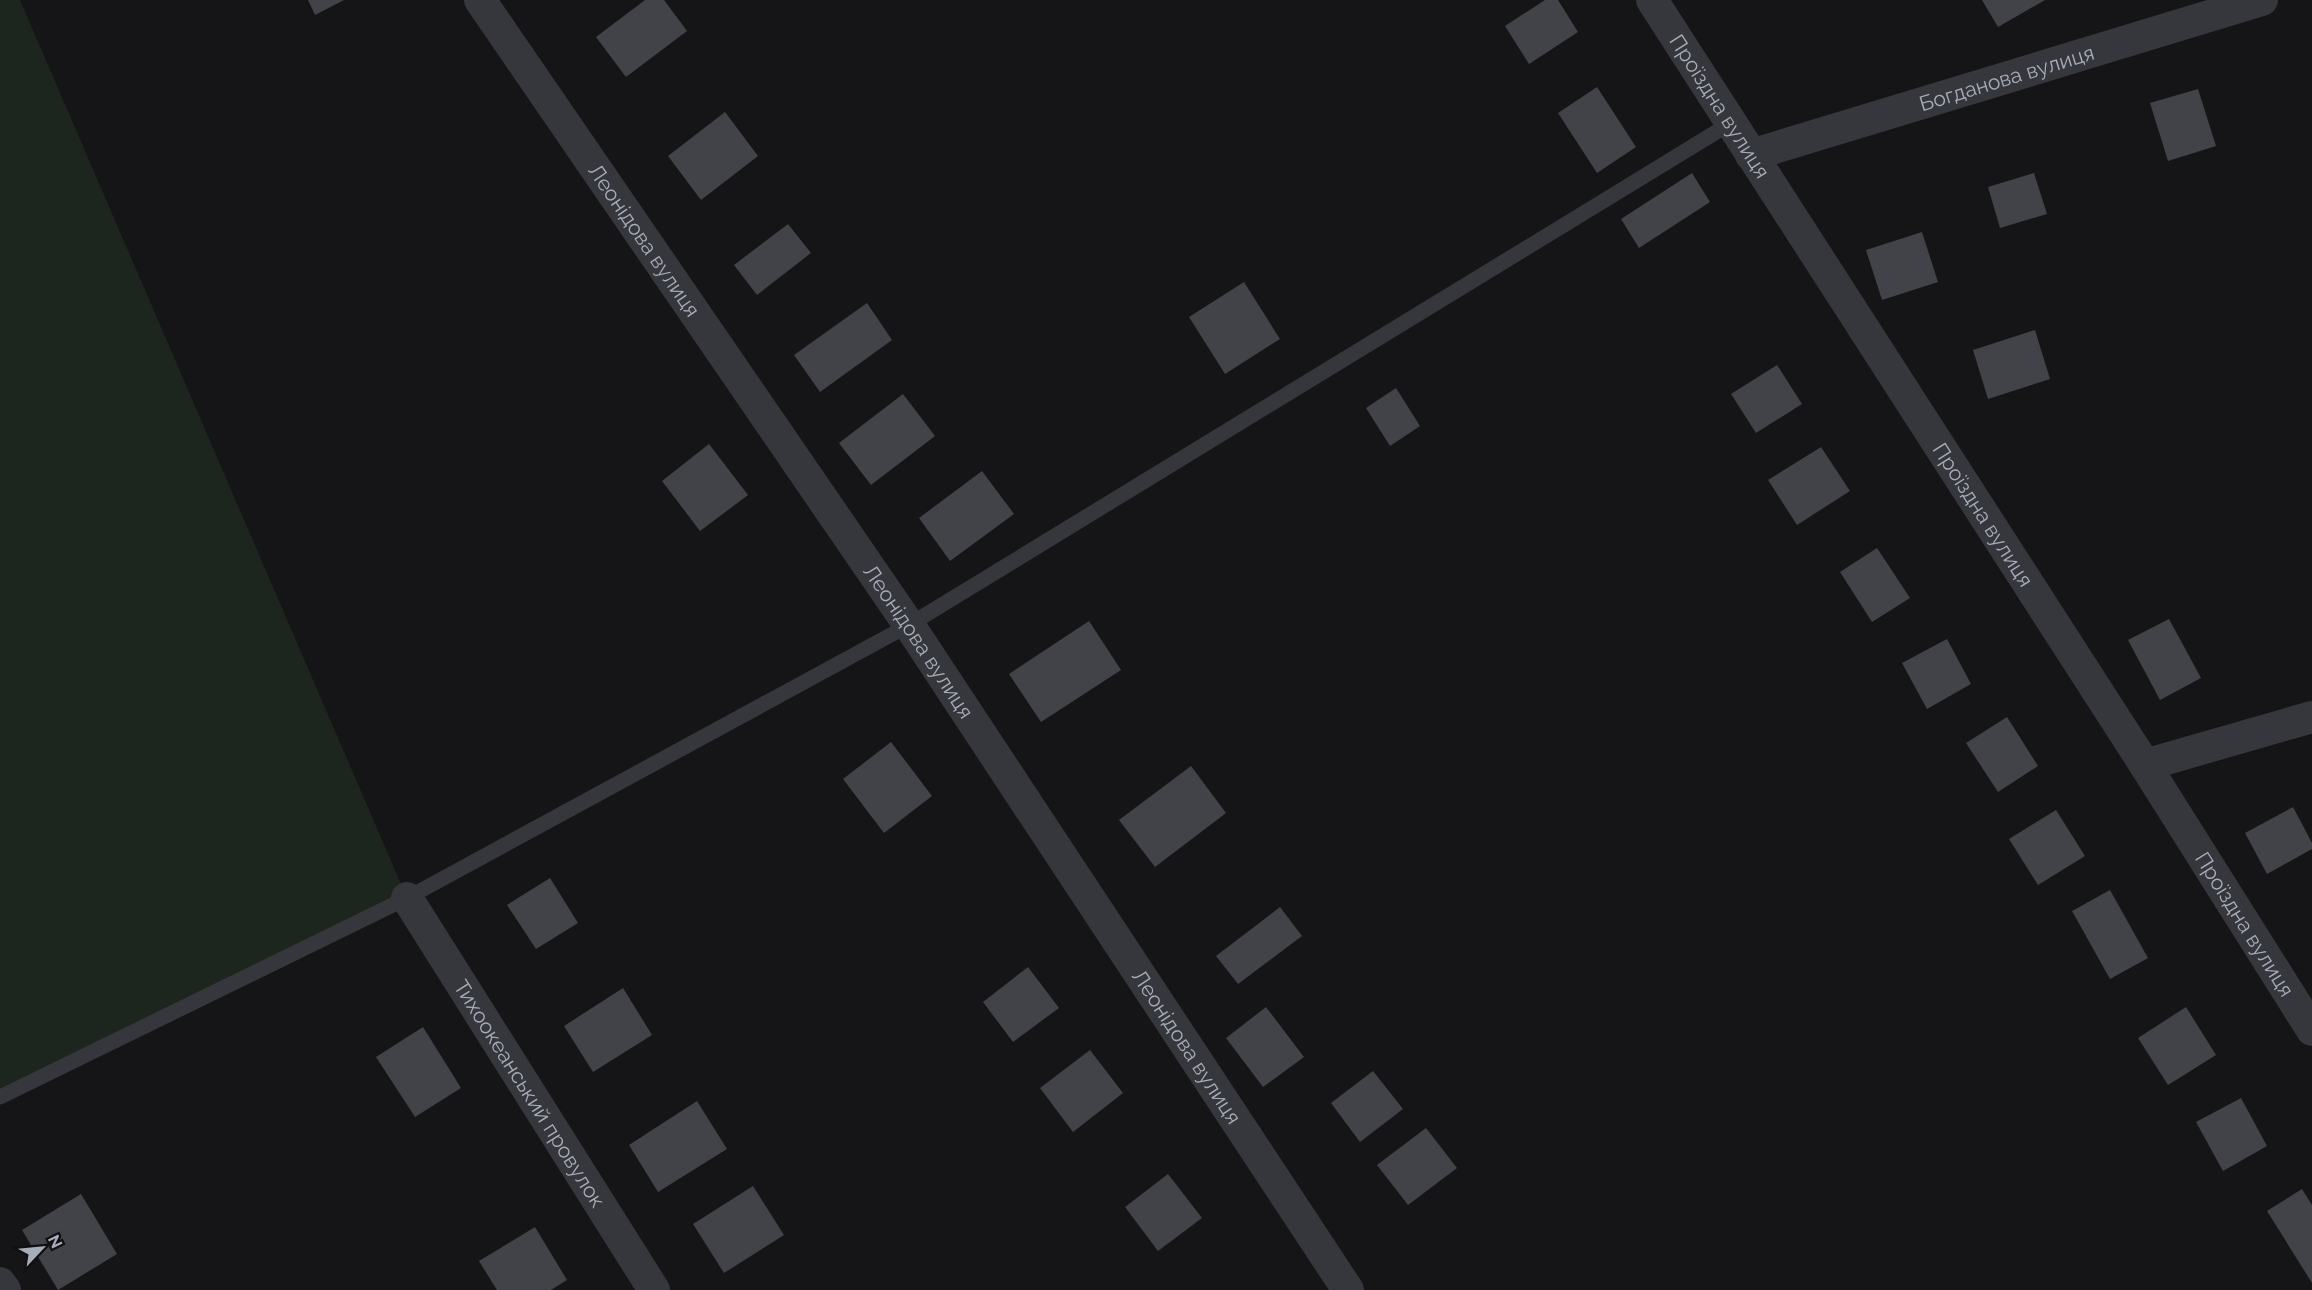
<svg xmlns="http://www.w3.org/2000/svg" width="2312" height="1290" font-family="Raleway,sans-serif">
  <rect width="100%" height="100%" fill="#151517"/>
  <path fill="#1d261e" d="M 0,0 L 20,0 L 407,898 L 0,1097 Z"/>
  <g fill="#414348">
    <path d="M 308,0 L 344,0 L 315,15 Z"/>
    <path d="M 645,0 L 664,0 L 687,31 L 626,77 L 596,37 Z"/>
    <path d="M 1545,0 L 1558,0 L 1578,32 L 1529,64 L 1505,26 Z"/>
    <path d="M 1982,0 L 2045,0 L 1998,27 Z"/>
    <path d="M 1597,87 L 1636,147 L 1597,173 L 1558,113 Z"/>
    <path d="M 2198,89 L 2216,146 L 2168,161 L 2150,103 Z"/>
    <path d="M 725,112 L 758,156 L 701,200 L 668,156 Z"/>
    <path d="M 1692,173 L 1710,202 L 1639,248 L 1621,219 Z"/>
    <path d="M 2034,173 L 2047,214 L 2000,228 L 1988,187 Z"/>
    <path d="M 788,224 L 811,253 L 757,295 L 734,265 Z"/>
    <path d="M 1922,232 L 1938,282 L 1882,300 L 1866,250 Z"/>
    <path d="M 1244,282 L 1280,339 L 1225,374 L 1189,317 Z"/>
    <path d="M 867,303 L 892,340 L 820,392 L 794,355 Z"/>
    <path d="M 2035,330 L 2050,379 L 1988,399 L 1973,350 Z"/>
    <path d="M 1777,365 L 1802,404 L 1756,433 L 1731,394 Z"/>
    <path d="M 1396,388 L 1420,426 L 1390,446 L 1366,408 Z"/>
    <path d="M 903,394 L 935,436 L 871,485 L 839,443 Z"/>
    <path d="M 709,444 L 748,495 L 700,531 L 662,481 Z"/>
    <path d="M 1821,447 L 1850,491 L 1797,525 L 1768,480 Z"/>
    <path d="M 982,471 L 1014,514 L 950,561 L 919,518 Z"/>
    <path d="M 1877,548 L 1910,598 L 1872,622 L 1840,572 Z"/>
    <path d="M 2169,619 L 2201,678 L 2160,700 L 2128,640 Z"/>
    <path d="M 1089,621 L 1121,670 L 1041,722 L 1009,674 Z"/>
    <path d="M 1947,639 L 1971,684 L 1927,709 L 1902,663 Z"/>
    <path d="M 2007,717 L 2038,766 L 1998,792 L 1966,743 Z"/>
    <path d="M 891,742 L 932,796 L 884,833 L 843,779 Z"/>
    <path d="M 1191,766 L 1226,813 L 1155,867 L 1119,820 Z"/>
    <path d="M 2293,807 L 2312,843 L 2312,849 L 2267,874 L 2245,833 Z"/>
    <path d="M 2056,810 L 2085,856 L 2038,885 L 2009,839 Z"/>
    <path d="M 550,878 L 578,923 L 536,949 L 507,905 Z"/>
    <path d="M 2110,890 L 2148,958 L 2110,979 L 2072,911 Z"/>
    <path d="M 1280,907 L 1302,936 L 1238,984 L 1216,956 Z"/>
    <path d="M 1028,967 L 1059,1008 L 1013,1042 L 983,1002 Z"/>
    <path d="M 623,988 L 652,1035 L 593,1072 L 564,1026 Z"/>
    <path d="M 1266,1007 L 1304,1057 L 1263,1087 L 1226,1038 Z"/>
    <path d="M 2186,1007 L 2216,1055 L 2168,1085 L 2138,1038 Z"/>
    <path d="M 423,1027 L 461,1088 L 415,1117 L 376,1057 Z"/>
    <path d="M 1090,1050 L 1123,1093 L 1073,1132 L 1040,1088 Z"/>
    <path d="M 1373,1071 L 1403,1109 L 1360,1142 L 1331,1103 Z"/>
    <path d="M 2241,1098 L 2267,1146 L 2223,1171 L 2196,1122 Z"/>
    <path d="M 697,1101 L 727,1149 L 658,1192 L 629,1145 Z"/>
    <path d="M 1426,1128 L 1457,1168 L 1408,1205 L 1377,1165 Z"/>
    <path d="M 1168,1174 L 1202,1218 L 1158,1251 L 1125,1207 Z"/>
    <path d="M 753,1186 L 784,1235 L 724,1273 L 693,1224 Z"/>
    <path d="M 2302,1189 L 2312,1205 L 2312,1283 L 2267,1211 Z"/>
    <path d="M 81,1194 L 117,1254 L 58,1290 L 22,1230 Z"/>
    <path d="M 535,1227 L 567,1280 L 551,1290 L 497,1290 L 479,1261 Z"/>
  </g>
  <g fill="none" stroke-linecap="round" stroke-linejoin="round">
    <path stroke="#36373d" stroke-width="15" d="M 0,1097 L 407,898 L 909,625 L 1731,123"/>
    <g stroke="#36373d" stroke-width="32">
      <path id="s1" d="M 480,0 L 909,625 L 1348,1290"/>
      <path id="s2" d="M 1652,0 L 2145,765 L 2312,1030"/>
      <path id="s3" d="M 1751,155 L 2262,0"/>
      <path d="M 2145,765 L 2312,717"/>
      <path id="s4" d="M 407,898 L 654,1290"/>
      <path d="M 0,1283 L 5,1290"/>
    </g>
  </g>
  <g text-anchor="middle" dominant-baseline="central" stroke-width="6" stroke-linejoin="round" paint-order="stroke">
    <g font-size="21" fill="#a7adb8" stroke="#101012">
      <text stroke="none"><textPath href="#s3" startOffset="267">Богданова вулиця</textPath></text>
      <text stroke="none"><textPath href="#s2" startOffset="126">Проїздна вулиця</textPath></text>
      <text stroke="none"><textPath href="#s1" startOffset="291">Леонідова вулиця</textPath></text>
      <text stroke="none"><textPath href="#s2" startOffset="612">Проїздна вулиця</textPath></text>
      <text stroke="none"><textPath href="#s1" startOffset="777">Леонідова вулиця</textPath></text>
      <text stroke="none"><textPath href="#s2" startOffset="1098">Проїздна вулиця</textPath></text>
      <text stroke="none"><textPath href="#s1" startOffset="1263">Леонідова вулиця</textPath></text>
      <text stroke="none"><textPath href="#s4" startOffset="231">Тихоокеанський провулок</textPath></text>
    </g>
  </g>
  <g transform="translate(42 1248) rotate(64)" stroke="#101012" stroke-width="4.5" paint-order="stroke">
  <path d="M0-4.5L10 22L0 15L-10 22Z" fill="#a7adb8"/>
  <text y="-9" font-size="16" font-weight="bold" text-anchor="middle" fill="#a7adb8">N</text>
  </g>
</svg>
